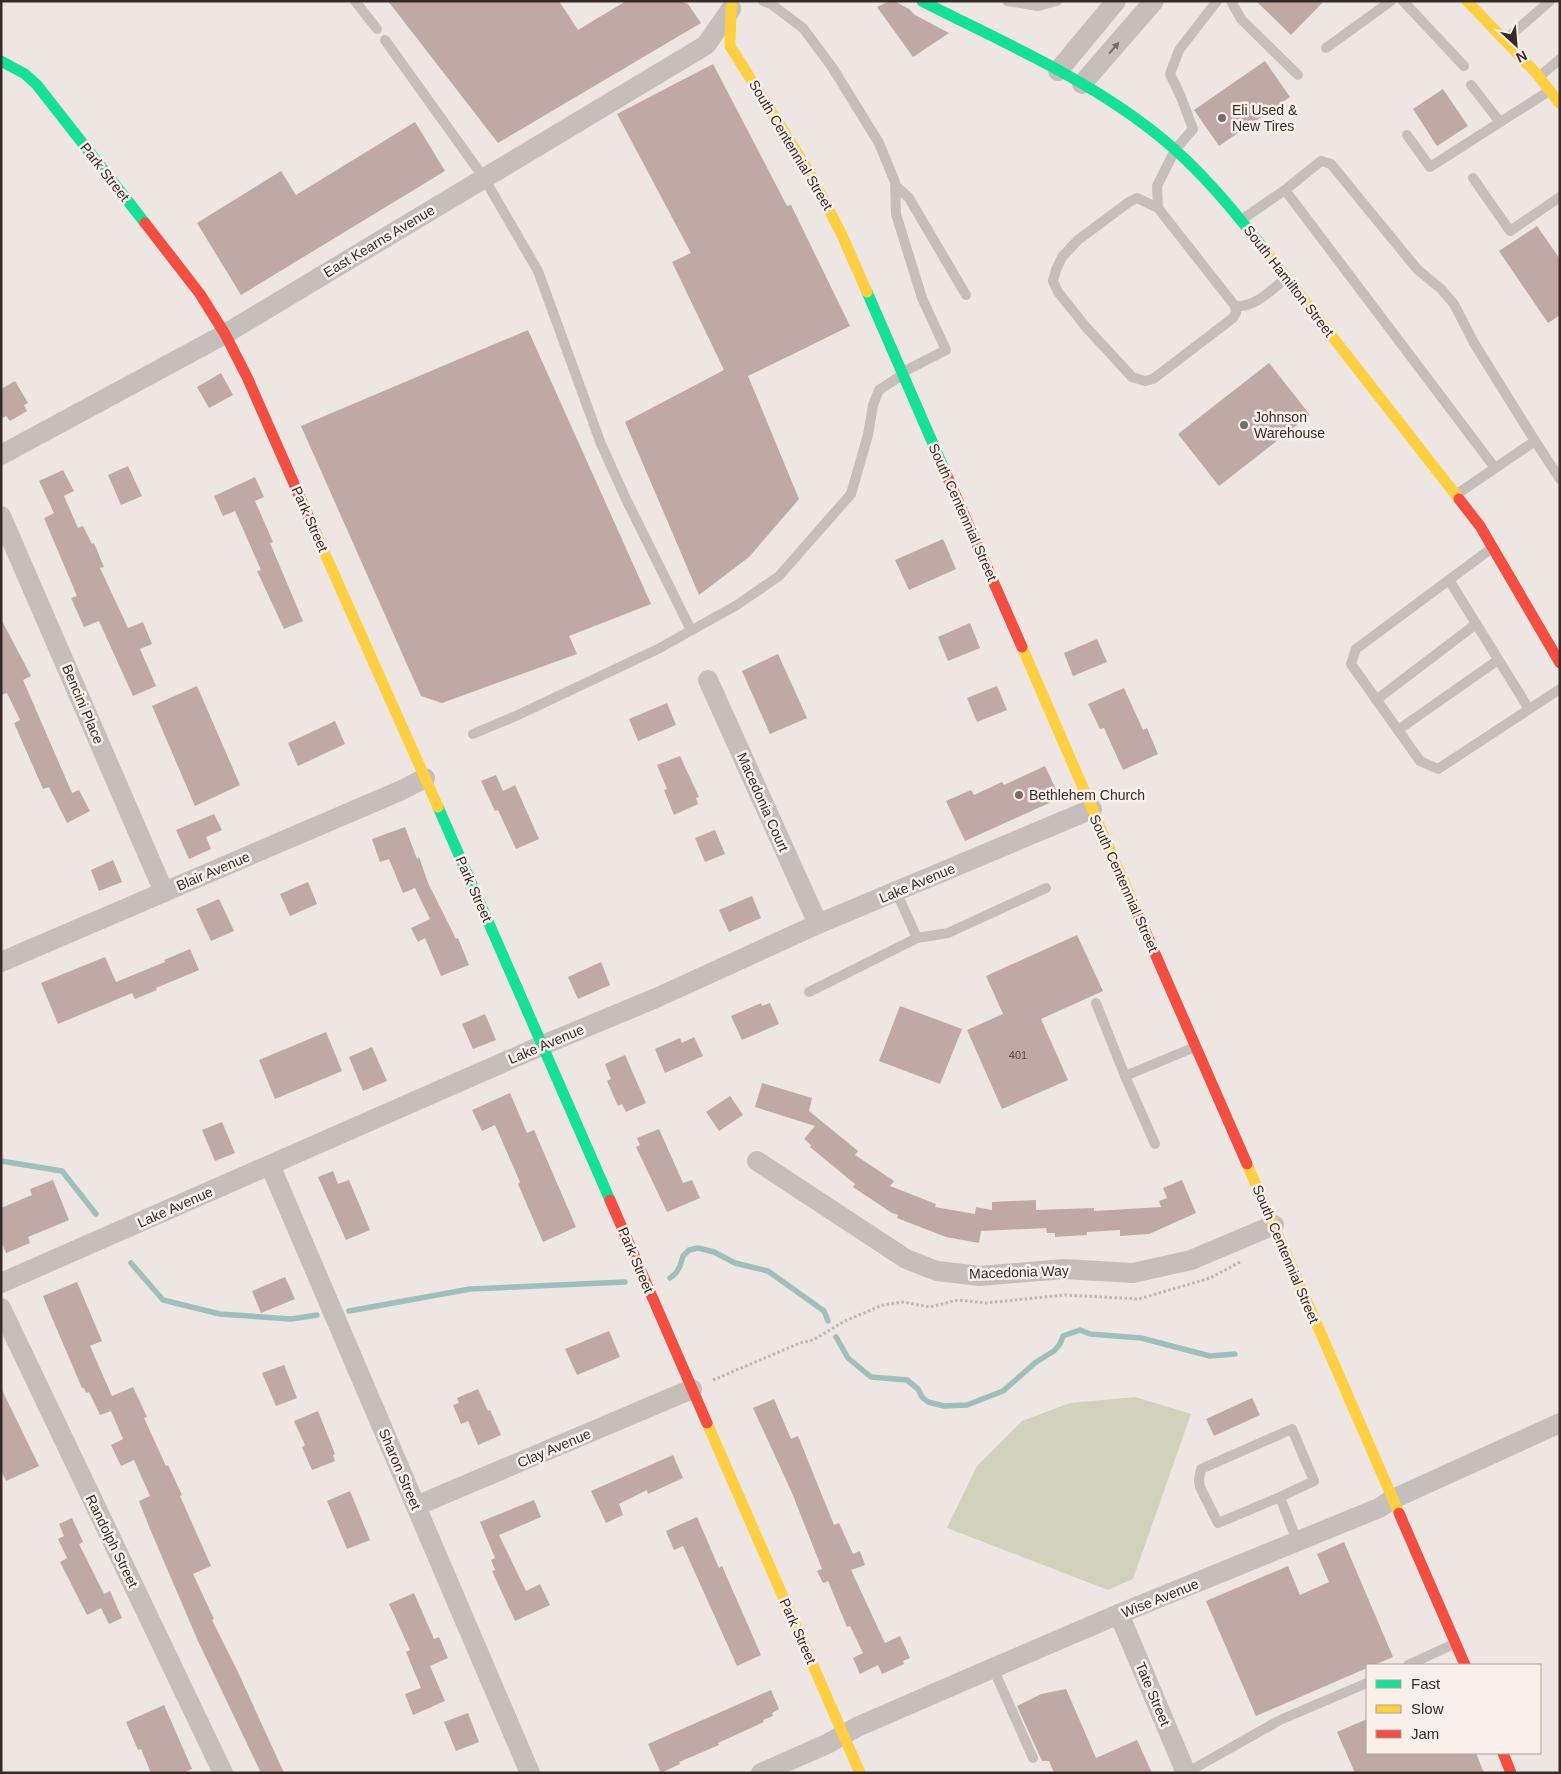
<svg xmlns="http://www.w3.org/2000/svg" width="1561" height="1774" font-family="Arial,sans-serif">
  <rect width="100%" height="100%" fill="#ede6e2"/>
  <path fill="#d1d2bc" d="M 1135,1397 L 1191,1414 L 1133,1579 L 1108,1590 L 947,1528 L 977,1466 L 1022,1421 L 1070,1403 Z"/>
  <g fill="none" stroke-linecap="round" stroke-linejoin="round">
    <g stroke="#9fbfba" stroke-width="5.5">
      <path d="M 1,1161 L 62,1171 L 96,1214"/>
      <path d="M 131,1263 L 163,1300 L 220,1314 L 291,1319 L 317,1315"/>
      <path d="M 670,1278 L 676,1273 L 680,1266 L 683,1256 L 689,1250 L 698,1248 L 714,1252 L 735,1263 L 768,1271 L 824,1311 L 828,1321"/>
      <path d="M 349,1311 L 470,1289 L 625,1282"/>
      <path d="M 836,1337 L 848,1358 L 871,1377 L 907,1380 L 918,1389 L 922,1397 L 928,1402 L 944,1406 L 967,1405 L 1003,1391 L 1036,1362 L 1054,1351 L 1060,1344 L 1063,1336 L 1080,1330 L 1090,1334 L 1141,1338 L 1210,1356 L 1235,1354"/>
    </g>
  </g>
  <g fill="#c0a8a4">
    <path d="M 388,1 L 559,1 L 578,30 L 626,1 L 679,1 L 688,4 L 701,23 L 498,143 Z"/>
    <path d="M 890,1 L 894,1 L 909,9 L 915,15 L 949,33 L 913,57 L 877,7 Z"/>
    <path d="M 1256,1 L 1324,1 L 1291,35 Z"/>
    <path d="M 1265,61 L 1290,97 L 1219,146 L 1194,110 Z"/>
    <path d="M 713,64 L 787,206 L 791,205 L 850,326 L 748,376 L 799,499 L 749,557 L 699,595 L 625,422 L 724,370 L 672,262 L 691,253 L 617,114 Z"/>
    <path d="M 1443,89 L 1468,126 L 1437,146 L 1413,109 Z"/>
    <path d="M 415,122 L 445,171 L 241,295 L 197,223 L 281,171 L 296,195 Z"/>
    <path d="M 1537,226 L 1560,259 L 1560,315 L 1548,323 L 1499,251 Z"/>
    <path d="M 528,330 L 651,604 L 569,636 L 577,654 L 442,703 L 421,696 L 301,426 Z"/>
    <path d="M 1269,363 L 1310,415 L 1219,486 L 1178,434 Z"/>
    <path d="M 221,373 L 233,395 L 209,408 L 197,387 Z"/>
    <path d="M 15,381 L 28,403 L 24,405 L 27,411 L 10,421 L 6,416 L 1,419 L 1,389 Z"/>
    <path d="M 128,466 L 142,496 L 121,505 L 108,475 Z"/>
    <path d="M 63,470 L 74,491 L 64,496 L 78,528 L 83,526 L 92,544 L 94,543 L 104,567 L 100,568 L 128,628 L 143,622 L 152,644 L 140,649 L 156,686 L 133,696 L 99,621 L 84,627 L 71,598 L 77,596 L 44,518 L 54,513 L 39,481 Z"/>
    <path d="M 255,477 L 264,497 L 255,501 L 273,542 L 270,543 L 303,621 L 284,629 L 257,571 L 261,570 L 235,511 L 223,516 L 214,496 Z"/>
    <path d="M 943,539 L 956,569 L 909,590 L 895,560 Z"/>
    <path d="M 1,619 L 31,676 L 23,680 L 72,793 L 79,790 L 90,811 L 67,823 L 49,787 L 43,789 L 14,723 L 20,720 L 7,693 L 1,695 Z"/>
    <path d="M 970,623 L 980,648 L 948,661 L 938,637 Z"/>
    <path d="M 1097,639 L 1107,662 L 1073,676 L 1064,653 Z"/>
    <path d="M 778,654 L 807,718 L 770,734 L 742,671 Z"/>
    <path d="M 197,686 L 240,785 L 195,806 L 152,706 Z"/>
    <path d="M 997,686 L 1007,710 L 977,722 L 967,698 Z"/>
    <path d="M 1124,688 L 1143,730 L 1147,728 L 1158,754 L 1123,770 L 1104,728 L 1100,729 L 1088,704 Z"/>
    <path d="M 667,703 L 676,725 L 638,741 L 629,719 Z"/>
    <path d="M 335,721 L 345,744 L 298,766 L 288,743 Z"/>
    <path d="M 680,756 L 699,797 L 696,798 L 698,804 L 674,815 L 664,790 L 667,789 L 657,765 Z"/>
    <path d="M 1045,766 L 1060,798 L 965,841 L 946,801 L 971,790 L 974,795 L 1002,782 L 1004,785 Z"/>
    <path d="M 496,775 L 503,791 L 515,785 L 539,839 L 516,849 L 498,810 L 495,811 L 481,781 Z"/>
    <path d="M 214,814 L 222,830 L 206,837 L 211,849 L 189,859 L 176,830 Z"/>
    <path d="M 405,827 L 417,859 L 419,857 L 428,883 L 456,939 L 458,938 L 469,965 L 441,976 L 425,938 L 418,942 L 411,928 L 430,919 L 415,888 L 403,893 L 389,859 L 380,862 L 372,839 Z"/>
    <path d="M 715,830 L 725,854 L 705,862 L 695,838 Z"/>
    <path d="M 113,860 L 122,882 L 99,891 L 91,870 Z"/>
    <path d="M 308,882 L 317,904 L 290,916 L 280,894 Z"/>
    <path d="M 752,896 L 761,918 L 729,932 L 719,910 Z"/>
    <path d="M 219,899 L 234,931 L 211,941 L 196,909 Z"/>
    <path d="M 1077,935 L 1103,991 L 1041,1019 L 1068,1080 L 1002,1109 L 967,1030 L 1003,1014 L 986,976 Z"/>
    <path d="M 190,949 L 199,970 L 156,988 L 157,990 L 135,999 L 132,993 L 58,1024 L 41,983 L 105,957 L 116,982 L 165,962 L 164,960 Z"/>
    <path d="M 601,962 L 610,985 L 578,999 L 568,977 Z"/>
    <path d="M 761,1003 L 762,1006 L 770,1003 L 779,1024 L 742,1040 L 731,1016 Z"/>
    <path d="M 900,1006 L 962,1029 L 940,1084 L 879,1061 Z"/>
    <path d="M 485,1014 L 496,1040 L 473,1049 L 462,1024 Z"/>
    <path d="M 326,1032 L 342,1071 L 275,1099 L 259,1060 Z"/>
    <path d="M 694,1037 L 703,1056 L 665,1073 L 655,1049 L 680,1038 L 682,1043 Z"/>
    <path d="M 372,1047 L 387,1081 L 363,1091 L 349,1057 Z"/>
    <path d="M 625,1055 L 646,1103 L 626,1112 L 622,1104 L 618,1106 L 607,1081 L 611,1079 L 605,1064 Z"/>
    <path d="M 762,1083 L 812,1098 L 809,1111 L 858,1151 L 855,1155 L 894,1181 L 890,1186 L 936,1204 L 935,1207 L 975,1214 L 976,1207 L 992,1210 L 992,1202 L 1036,1200 L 1036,1210 L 1094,1208 L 1094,1211 L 1161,1207 L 1159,1201 L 1167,1198 L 1163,1188 L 1182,1180 L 1196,1213 L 1149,1234 L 1120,1236 L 1120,1230 L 1087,1232 L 1087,1235 L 1055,1237 L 1055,1233 L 1047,1233 L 1046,1228 L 981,1231 L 979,1243 L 946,1237 L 897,1218 L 898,1215 L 892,1213 L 853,1187 L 855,1184 L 810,1147 L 811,1145 L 804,1139 L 815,1126 L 755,1107 Z"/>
    <path d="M 510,1093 L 527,1133 L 534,1130 L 576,1227 L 543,1242 L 518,1184 L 520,1182 L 495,1125 L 482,1131 L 472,1110 Z"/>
    <path d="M 730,1096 L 743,1115 L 719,1131 L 706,1112 Z"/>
    <path d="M 222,1122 L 235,1153 L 215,1161 L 202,1130 Z"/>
    <path d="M 659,1129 L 683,1183 L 692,1180 L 700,1198 L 667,1212 L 636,1147 L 640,1145 L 637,1138 Z"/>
    <path d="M 333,1171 L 338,1184 L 349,1180 L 370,1230 L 346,1240 L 318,1177 Z"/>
    <path d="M 53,1180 L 69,1220 L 28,1237 L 30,1243 L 6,1253 L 1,1241 L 1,1208 L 32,1195 L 30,1189 Z"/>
    <path d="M 285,1277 L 295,1299 L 261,1313 L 252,1291 Z"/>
    <path d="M 77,1282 L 102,1341 L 90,1346 L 112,1396 L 133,1387 L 147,1417 L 144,1418 L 166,1466 L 168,1465 L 182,1495 L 180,1496 L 211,1566 L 193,1574 L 214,1619 L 212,1620 L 238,1672 L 284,1773 L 261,1773 L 198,1641 L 150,1529 L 139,1501 L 150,1496 L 134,1460 L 121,1466 L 111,1445 L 123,1439 L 111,1411 L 100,1415 L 89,1392 L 86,1393 L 84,1388 L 82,1388 L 52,1318 L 43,1296 Z"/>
    <path d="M 609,1331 L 620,1357 L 577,1375 L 565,1349 Z"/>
    <path d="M 284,1365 L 297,1398 L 276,1406 L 262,1373 Z"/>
    <path d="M 1,1388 L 39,1466 L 6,1481 L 1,1470 Z"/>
    <path d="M 478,1389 L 488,1411 L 490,1410 L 501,1435 L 478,1445 L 468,1421 L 461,1424 L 453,1405 L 459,1403 L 457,1398 Z"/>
    <path d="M 1252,1398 L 1260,1415 L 1214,1436 L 1206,1419 Z"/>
    <path d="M 774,1399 L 791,1439 L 798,1436 L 834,1525 L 839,1523 L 853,1554 L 860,1551 L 865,1565 L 851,1570 L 885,1643 L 900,1636 L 910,1658 L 903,1661 L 904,1664 L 882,1674 L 878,1665 L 860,1674 L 853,1658 L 863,1653 L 850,1626 L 847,1627 L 828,1581 L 823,1583 L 817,1571 L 822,1569 L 792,1493 L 753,1408 Z"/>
    <path d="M 318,1411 L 335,1454 L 333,1455 L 335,1461 L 312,1470 L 302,1447 L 305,1445 L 294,1421 Z"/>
    <path d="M 673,1455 L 683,1478 L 648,1494 L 647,1490 L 619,1504 L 623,1515 L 606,1523 L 591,1491 Z"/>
    <path d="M 350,1491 L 370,1540 L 347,1549 L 327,1501 Z"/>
    <path d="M 534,1500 L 541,1517 L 499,1535 L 526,1591 L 540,1584 L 550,1605 L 515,1621 L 492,1571 L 495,1570 L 491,1560 L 495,1558 L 480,1522 Z"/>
    <path d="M 697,1517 L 719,1568 L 722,1566 L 761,1655 L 737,1666 L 683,1546 L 674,1550 L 666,1531 Z"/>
    <path d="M 72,1518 L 83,1542 L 79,1544 L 104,1594 L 110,1591 L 122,1618 L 109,1624 L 101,1608 L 87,1615 L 60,1562 L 67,1558 L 58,1539 L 64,1536 L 59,1524 Z"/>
    <path d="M 1344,1542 L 1393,1657 L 1374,1665 L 1367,1665 L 1367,1668 L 1256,1716 L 1206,1601 L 1288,1566 L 1300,1595 L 1329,1582 L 1317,1554 Z"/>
    <path d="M 414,1593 L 434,1639 L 439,1637 L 448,1658 L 430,1666 L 445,1701 L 413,1715 L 405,1694 L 421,1688 L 406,1652 L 410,1650 L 389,1604 Z"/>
    <path d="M 1066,1689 L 1096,1758 L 1137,1740 L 1152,1773 L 1054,1773 L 1049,1761 L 1042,1761 L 1017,1706 L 1041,1694 Z"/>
    <path d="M 771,1690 L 779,1709 L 772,1713 L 773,1716 L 763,1720 L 764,1722 L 718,1743 L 719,1745 L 679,1762 L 680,1764 L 661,1773 L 648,1744 Z"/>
    <path d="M 164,1705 L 192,1769 L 183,1773 L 151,1773 L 141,1749 L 138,1750 L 126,1722 Z"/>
    <path d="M 468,1713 L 479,1742 L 456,1751 L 444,1722 Z"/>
    <path d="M 1367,1719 L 1367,1753 L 1476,1753 L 1484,1773 L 1355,1773 L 1337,1732 Z"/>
  </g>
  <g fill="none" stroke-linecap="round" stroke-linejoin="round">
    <path stroke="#bfb7b4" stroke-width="3" stroke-dasharray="2.5 2.5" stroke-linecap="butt" d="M 713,1380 L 800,1343 L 813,1340 L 845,1321 L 883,1305 L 903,1302 L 930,1307 L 958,1300 L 986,1303 L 1065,1295 L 1139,1299 L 1210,1278 L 1242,1261"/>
    <g stroke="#c6bebb" stroke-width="10">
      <path d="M 355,1 L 377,29"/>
      <path d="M 763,1 L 771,4 L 803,28 L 832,67 L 879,143 L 895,182 L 896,214 L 922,298 L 946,350 L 903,372"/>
      <path d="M 1007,1 L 1038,6 L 1057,1"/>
      <path d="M 1217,1 L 1179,50 L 1170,74 L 1181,97 L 1193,129 L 1175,150 L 1157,186 L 1158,208 L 1235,306 C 1255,308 1271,290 1286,278"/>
      <path d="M 1231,1 L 1241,19 L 1298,75"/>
      <path d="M 1403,1 L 1464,66"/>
      <path d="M 385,40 L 484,178 L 538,271 L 601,444 L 626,499 L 691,630"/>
      <path d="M 1505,40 L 1550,1"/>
      <path d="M 1326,48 L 1391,1"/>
      <path d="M 1540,76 L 1560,59"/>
      <path d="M 1471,85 L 1500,122"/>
      <path d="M 1407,135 L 1430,167 L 1549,91"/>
      <path d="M 1473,178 L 1510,231 L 1560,197"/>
      <path d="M 896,186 L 909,198 L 966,295"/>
      <path d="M 1285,190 L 1495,468"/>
      <path d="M 1158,208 L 1137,198 L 1129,202 L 1078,240 L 1062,257 L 1056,270 L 1053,281 L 1058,292 L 1086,327 L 1132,377 L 1145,381 L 1153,379 L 1233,318 L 1236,313 L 1235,306"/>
      <path d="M 1241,220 L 1285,190 L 1321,161 L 1331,164 L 1417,269 L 1441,289 L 1454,304 L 1474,343 L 1535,441"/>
      <path d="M 1457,494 L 1535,441 L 1560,479"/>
      <path d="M 1492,548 L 1356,649 L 1351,664 L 1420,761 L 1438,769 L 1560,689"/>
      <path d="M 1449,580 L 1529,709"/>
      <path d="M 1376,700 L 1476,624"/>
      <path d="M 1398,730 L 1498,660"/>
      <path d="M 473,734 L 518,715 L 658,649 L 737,605 L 779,576 L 851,494 L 868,435 L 873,405 L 879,390 L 902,375"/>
      <path d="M 896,891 L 917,938 L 948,933 L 1046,888"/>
      <path d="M 809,992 L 917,938"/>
      <path d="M 1096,1003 L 1125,1076 L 1195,1047"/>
      <path d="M 1125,1076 L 1155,1144"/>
      <path d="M 1280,1497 L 1218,1523 L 1200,1487 L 1199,1480 L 1201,1469 L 1292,1429 L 1314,1481 L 1280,1497 L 1297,1541"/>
      <path d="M 1408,1665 L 1454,1644"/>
      <path d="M 993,1668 L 1033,1758"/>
      <path d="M 1186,1773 L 1280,1720 L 1367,1683"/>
    </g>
    <g stroke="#c6bebb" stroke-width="20">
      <path d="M 1058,71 L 1116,1"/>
      <path d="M 1082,84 L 1154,1"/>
      <path d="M 1,455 L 225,334 L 706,45 L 731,9"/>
      <path d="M 1,516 L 164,892"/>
      <path d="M 708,680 L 818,924"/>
      <path d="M 1,962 L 402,790 L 425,778"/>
      <path d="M 757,1161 L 906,1259 L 937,1271 L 980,1276 L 1064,1269 L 1133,1273 L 1191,1260 L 1274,1225"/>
      <path d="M 270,1165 L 530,1773"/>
      <path d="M 1,1283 L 543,1045 L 656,998 L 818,924 L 1092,809"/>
      <path d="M 1,1308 L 223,1773"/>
      <path d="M 416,1506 L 692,1389"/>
      <path d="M 1119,1614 L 1186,1773"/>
      <path d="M 761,1773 L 827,1744 L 857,1727 L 993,1668 L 1119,1614 L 1379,1508 L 1393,1499 L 1560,1423"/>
    </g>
    <g stroke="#16e098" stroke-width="11">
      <path d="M 922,1 C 1002,42 1089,79 1159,136 C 1200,169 1235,212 1267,253"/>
      <path d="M 1,61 L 25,74 L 37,85 L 145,223"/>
      <path d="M 867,292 L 944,469"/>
      <path d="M 438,807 L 610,1200"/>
    </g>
    <g stroke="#ffcf43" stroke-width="11">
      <path d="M 733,1 L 731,9 L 730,46 L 808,170 L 841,233 L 867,292"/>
      <path d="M 1467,1 L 1537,74 L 1560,104"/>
      <path d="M 1267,253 L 1459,499"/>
      <path d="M 317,536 L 438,807"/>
      <path d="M 1022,647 L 1139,917"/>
      <path d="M 1247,1164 L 1399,1513"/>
      <path d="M 707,1423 L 860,1773"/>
    </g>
    <g stroke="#f24e42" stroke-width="11">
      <path d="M 145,223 L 200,294 L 225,334 L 247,377 L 317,536"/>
      <path d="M 944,469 L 1022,647"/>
      <path d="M 1459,499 L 1480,526 L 1560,663"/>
      <path d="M 1139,917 L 1247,1164"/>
      <path d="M 610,1200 L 707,1423"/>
      <path d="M 1399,1513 L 1465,1665"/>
      <path d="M 1503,1753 L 1511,1773"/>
    </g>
  </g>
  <defs><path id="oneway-solid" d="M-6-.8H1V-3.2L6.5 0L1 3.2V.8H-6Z" transform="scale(1.25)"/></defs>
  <use fill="#776d6b" href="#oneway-solid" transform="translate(1114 48) rotate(-49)"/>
  <g fill="#776c6a" stroke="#f9f0ea" stroke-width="2">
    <circle cx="1222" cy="118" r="5"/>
    <circle cx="1244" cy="425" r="5"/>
    <circle cx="1019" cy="795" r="5"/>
  </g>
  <g text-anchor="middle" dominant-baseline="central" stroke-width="5" stroke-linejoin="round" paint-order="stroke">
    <g font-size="11" fill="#594a48">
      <text x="1018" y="1055">401</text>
    </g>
    <g font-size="14" fill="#372b29" stroke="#f9f0ea" text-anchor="start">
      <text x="1232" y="110">Eli Used &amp;<tspan x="1232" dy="16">New Tires</tspan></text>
      <text x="1254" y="417">Johnson<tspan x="1254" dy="16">Warehouse</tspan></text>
      <text x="1029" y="795">Bethlehem Church</text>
    </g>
    <g font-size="14" fill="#372b29" stroke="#f9f0ea">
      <text transform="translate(791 145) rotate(59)">South Centennial Street</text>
      <text transform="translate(105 172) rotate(52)">Park Street</text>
      <text transform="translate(379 241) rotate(-31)">East Kearns Avenue</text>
      <text transform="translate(1289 281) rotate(52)">South Hamilton Street</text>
      <text transform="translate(963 512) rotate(66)">South Centennial Street</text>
      <text transform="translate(310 519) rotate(66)">Park Street</text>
      <text transform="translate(83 704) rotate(67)">Bencini Place</text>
      <text transform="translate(763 802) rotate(66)">Macedonia Court</text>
      <text transform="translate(213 871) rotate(-23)">Blair Avenue</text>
      <text transform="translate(917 883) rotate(-23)">Lake Avenue</text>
      <text transform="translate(1124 883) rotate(66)">South Centennial Street</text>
      <text transform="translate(474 889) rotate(66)">Park Street</text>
      <text transform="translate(546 1044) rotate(-23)">Lake Avenue</text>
      <text transform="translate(175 1207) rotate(-24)">Lake Avenue</text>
      <text transform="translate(1286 1254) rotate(67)">South Centennial Street</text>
      <text transform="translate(636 1260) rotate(67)">Park Street</text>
      <text transform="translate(1019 1272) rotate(-2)">Macedonia Way</text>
      <text transform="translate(554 1448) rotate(-23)">Clay Avenue</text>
      <text transform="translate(400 1469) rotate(67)">Sharon Street</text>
      <text transform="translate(112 1541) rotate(64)">Randolph Street</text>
      <text transform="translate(1160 1598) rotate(-22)">Wise Avenue</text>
      <text transform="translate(798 1631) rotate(66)">Park Street</text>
      <text transform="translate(1153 1694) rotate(67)">Tate Street</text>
    </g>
  </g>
  <rect width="1561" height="1774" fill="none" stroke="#372b29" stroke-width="5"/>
  <rect x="1366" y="1664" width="175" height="90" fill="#f9f0ea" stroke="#aba19d"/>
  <rect x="1376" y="1680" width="25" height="8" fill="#16e098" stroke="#aba19d"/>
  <text x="1411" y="1689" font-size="15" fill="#372b29">Fast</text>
  <rect x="1376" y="1705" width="25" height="8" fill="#ffcf43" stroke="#aba19d"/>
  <text x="1411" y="1714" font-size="15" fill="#372b29">Slow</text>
  <rect x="1376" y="1730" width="25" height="8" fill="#f24e42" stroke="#aba19d"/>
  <text x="1411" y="1739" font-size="15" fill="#372b29">Jam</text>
  <g transform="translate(1516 45) rotate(154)" stroke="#f9f0ea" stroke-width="4" paint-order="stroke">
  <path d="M0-4L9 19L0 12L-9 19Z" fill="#372b29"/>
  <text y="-8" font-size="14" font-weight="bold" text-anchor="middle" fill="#372b29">N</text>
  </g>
</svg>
